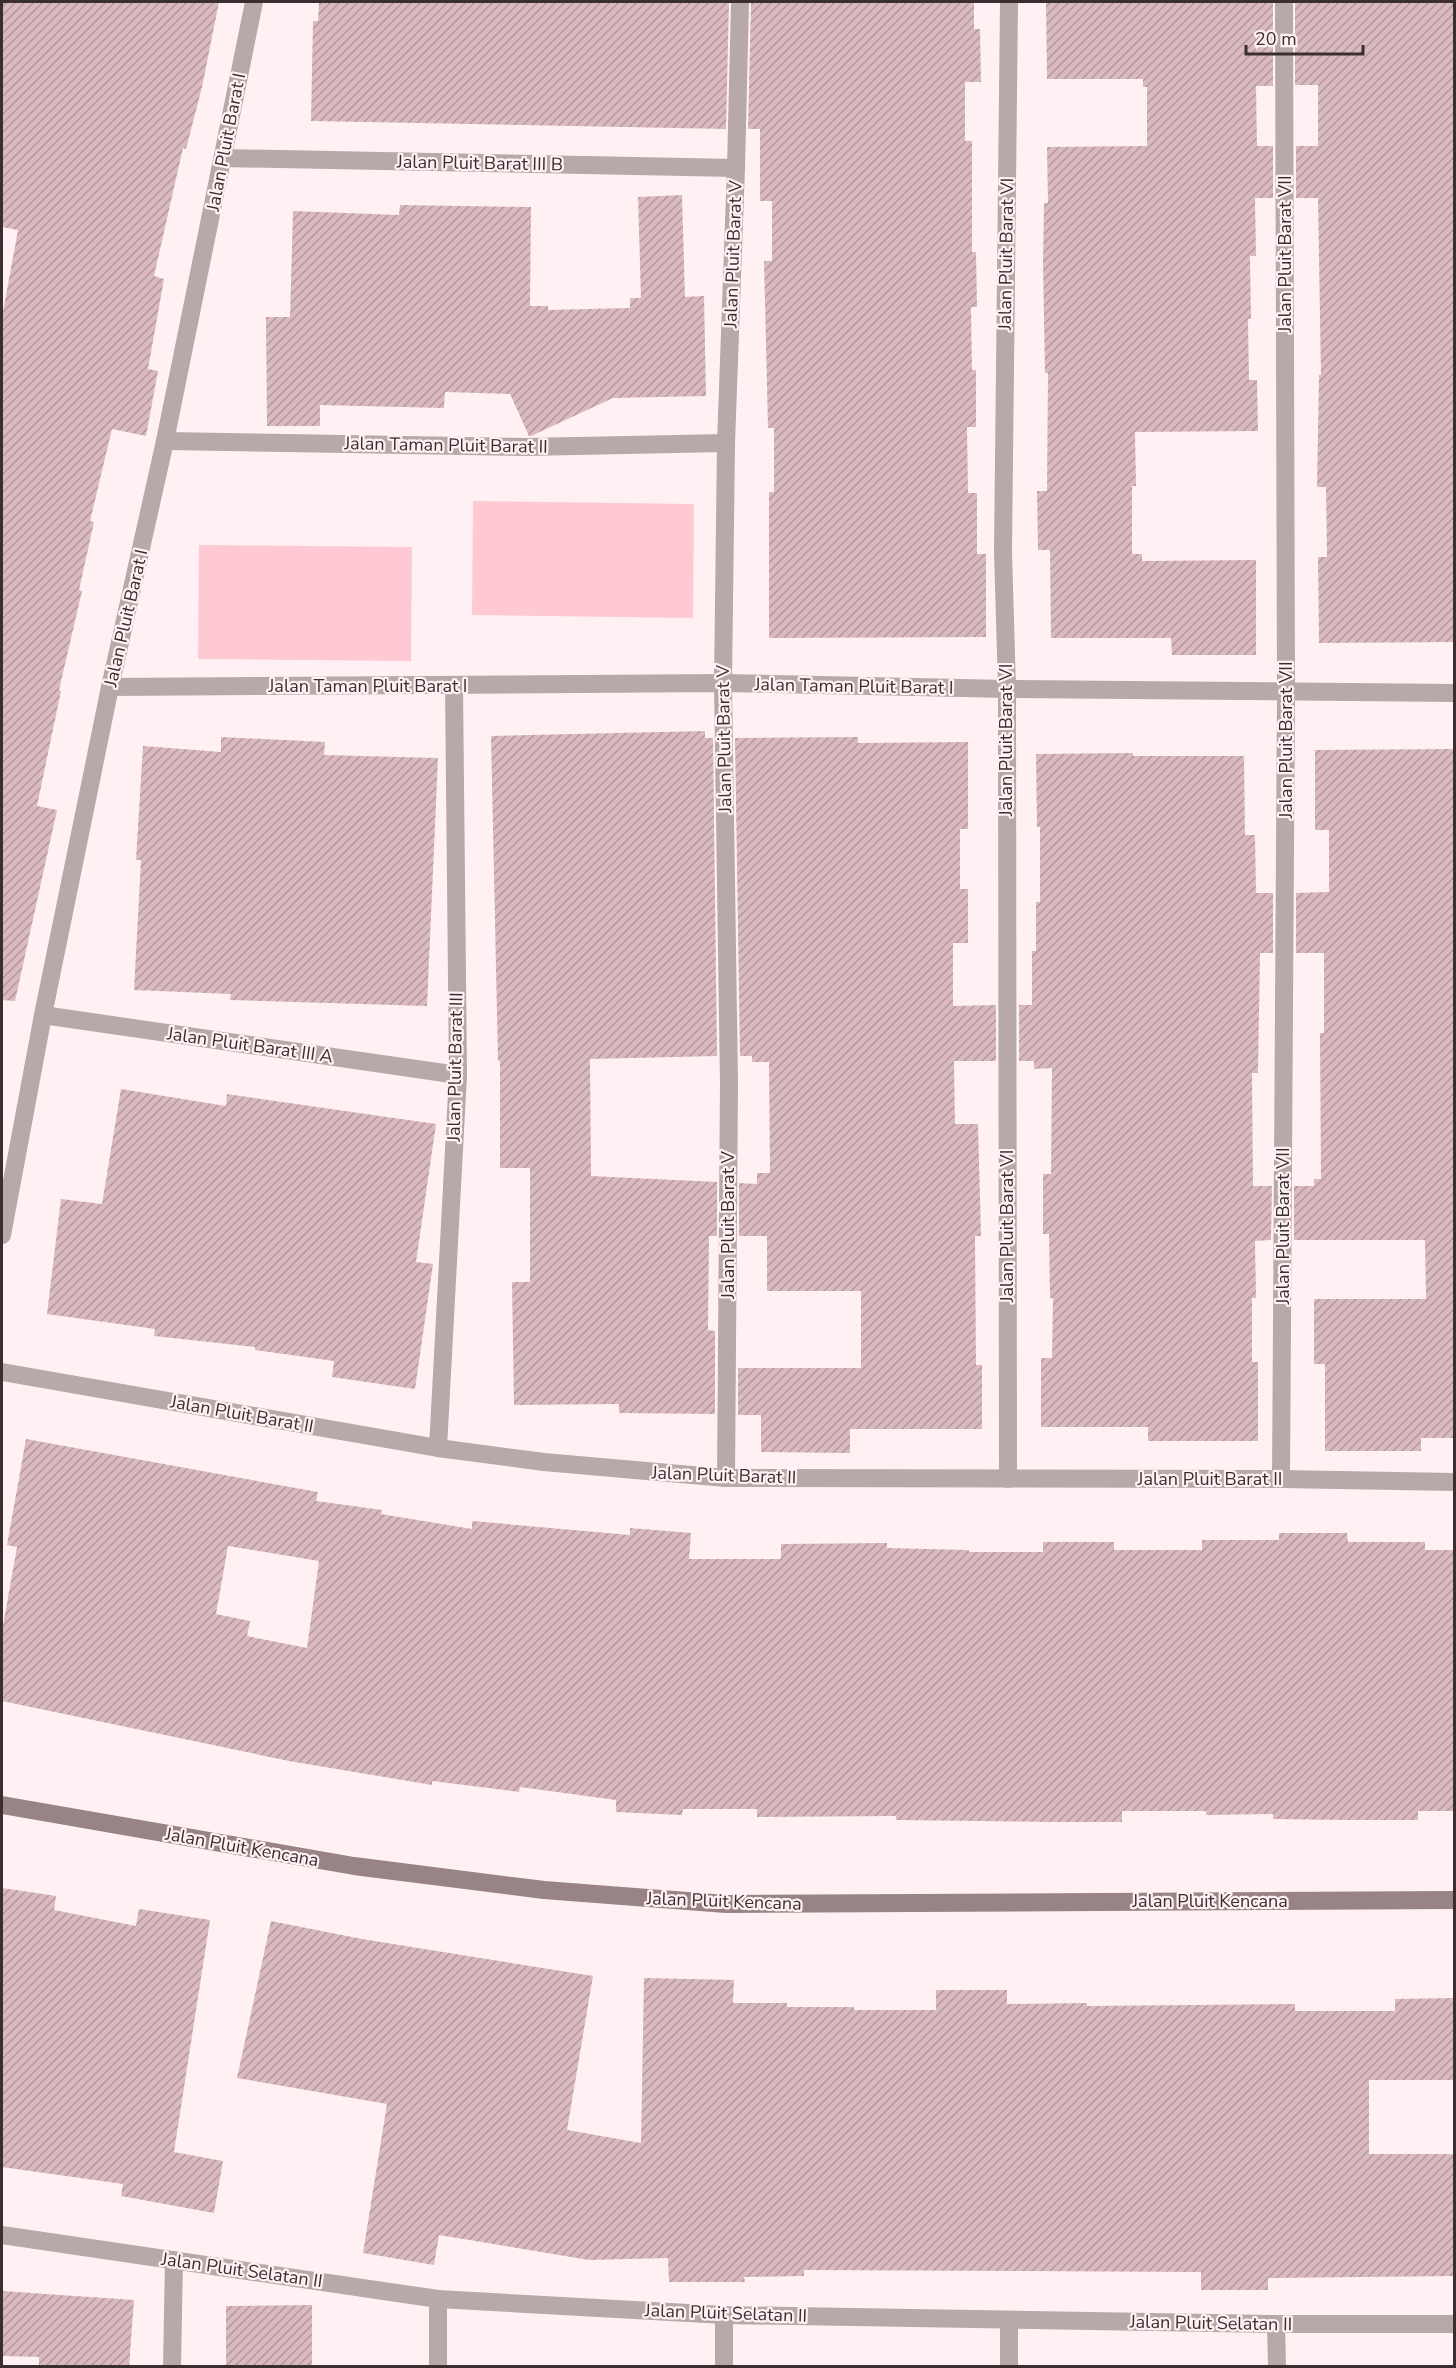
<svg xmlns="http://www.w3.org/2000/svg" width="1456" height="2368" font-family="'Nunito Sans',sans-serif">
  <defs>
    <pattern id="building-hatch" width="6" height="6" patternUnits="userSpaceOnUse" patternTransform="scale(1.5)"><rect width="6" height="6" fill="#dababe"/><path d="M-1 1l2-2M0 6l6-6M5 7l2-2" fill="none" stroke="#b2989b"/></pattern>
  </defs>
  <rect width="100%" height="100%" fill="#fff1f3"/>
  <g fill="#fec9d2">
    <path d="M 473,501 L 694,504 L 693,618 L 472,615 Z"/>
    <path d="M 199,545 L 412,547 L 411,661 L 198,659 Z"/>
  </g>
  <g fill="url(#building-hatch)" fill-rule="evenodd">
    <path d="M 2,2 L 219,2 L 202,87 L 186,149 L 183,148 L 154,276 L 164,279 L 148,369 L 158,371 L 146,436 L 112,429 L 90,521 L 94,522 L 79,590 L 82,591 L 59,690 L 61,691 L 37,806 L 57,810 L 15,1001 L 2,1000 L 2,317 L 18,230 L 2,227 Z"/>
    <path d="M 319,2 L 729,2 L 726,129 L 311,121 L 313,21 L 318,21 Z"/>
    <path d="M 751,2 L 974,2 L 974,29 L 980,29 L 981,82 L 965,82 L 965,141 L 972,141 L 972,252 L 976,252 L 977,307 L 971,307 L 972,370 L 976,370 L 976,427 L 967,427 L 968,493 L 977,493 L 977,554 L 986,554 L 986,637 L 769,638 L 769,492 L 774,492 L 774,428 L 768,428 L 764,261 L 772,261 L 772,201 L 760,201 L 760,129 L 748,129 Z"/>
    <path d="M 1046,2 L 1273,2 L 1273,86 L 1256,86 L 1257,146 L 1273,146 L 1273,198 L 1255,198 L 1256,256 L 1250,256 L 1251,319 L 1248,319 L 1249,380 L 1257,380 L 1258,431 L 1135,432 L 1136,486 L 1132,486 L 1132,554 L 1142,554 L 1142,561 L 1256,560 L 1256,655 L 1172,655 L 1171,638 L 1051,638 L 1050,550 L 1038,550 L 1037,491 L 1047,491 L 1048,373 L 1045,373 L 1043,264 L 1044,203 L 1048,203 L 1047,147 L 1147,146 L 1147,87 L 1143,87 L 1143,79 L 1047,79 Z"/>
    <path d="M 1295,2 L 1455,2 L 1455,642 L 1319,643 L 1318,557 L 1327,557 L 1326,487 L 1317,487 L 1319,375 L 1321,375 L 1318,198 L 1296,198 L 1296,146 L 1318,146 L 1318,85 L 1295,85 Z"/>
    <path d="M 682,195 L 685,297 L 704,296 L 706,396 L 613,398 L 531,436 L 529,436 L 510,394 L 445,392 L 444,408 L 320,405 L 320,426 L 267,426 L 266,317 L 290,317 L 293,211 L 399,215 L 400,205 L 531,207 L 530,306 L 548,306 L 548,310 L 630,308 L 630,298 L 641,298 L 638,197 Z"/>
    <path d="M 705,731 L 705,738 L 713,738 L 717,1056 L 590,1059 L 591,1176 L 717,1182 L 717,1236 L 709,1236 L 708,1330 L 715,1331 L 715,1414 L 619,1413 L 619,1404 L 514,1405 L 512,1282 L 530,1282 L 530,1168 L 500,1168 L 500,1061 L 498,1061 L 491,736 Z"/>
    <path d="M 221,737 L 325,742 L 324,755 L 438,758 L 427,1006 L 230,1000 L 231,994 L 134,990 L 141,860 L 136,860 L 143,746 L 221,752 Z"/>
    <path d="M 858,737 L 858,743 L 968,742 L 968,829 L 960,829 L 960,889 L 968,889 L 968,943 L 953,943 L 953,1006 L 996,1005 L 996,1061 L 954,1061 L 955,1124 L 978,1124 L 981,1236 L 975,1236 L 976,1365 L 982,1365 L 982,1429 L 850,1429 L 850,1453 L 761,1452 L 761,1415 L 738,1415 L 738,1368 L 861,1368 L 861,1291 L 767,1291 L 767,1236 L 739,1236 L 739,1183 L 757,1184 L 757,1173 L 770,1173 L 769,1062 L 752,1062 L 752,1056 L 740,1056 L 735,738 Z"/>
    <path d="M 1455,749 L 1455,1438 L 1421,1438 L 1421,1451 L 1325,1451 L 1325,1364 L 1314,1364 L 1314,1299 L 1426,1299 L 1425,1240 L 1294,1240 L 1294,1186 L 1314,1186 L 1314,1179 L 1321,1179 L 1320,1033 L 1324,1033 L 1324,953 L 1296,953 L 1296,893 L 1329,892 L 1329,830 L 1315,830 L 1315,750 Z"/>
    <path d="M 1133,753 L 1133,756 L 1244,756 L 1245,835 L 1255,835 L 1256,893 L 1273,893 L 1273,953 L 1260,953 L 1258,1073 L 1252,1073 L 1253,1186 L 1272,1186 L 1271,1240 L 1255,1241 L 1256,1298 L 1252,1298 L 1252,1362 L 1258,1362 L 1258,1441 L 1148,1441 L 1148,1427 L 1041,1427 L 1041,1358 L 1052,1358 L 1053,1298 L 1050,1298 L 1049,1234 L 1043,1234 L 1043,1174 L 1051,1174 L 1052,1068 L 1034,1069 L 1034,1061 L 1019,1061 L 1019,1005 L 1032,1005 L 1032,951 L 1036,951 L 1036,902 L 1040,902 L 1040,827 L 1037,827 L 1036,754 Z"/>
    <path d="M 121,1089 L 226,1106 L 227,1094 L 436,1124 L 416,1262 L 433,1264 L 415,1389 L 332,1377 L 334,1361 L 255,1350 L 255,1347 L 154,1336 L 155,1329 L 47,1314 L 61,1199 L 102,1204 Z"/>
    <path d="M 26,1439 L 318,1492 L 316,1501 L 382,1510 L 381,1514 L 472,1529 L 472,1521 L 630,1535 L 630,1528 L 691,1533 L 689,1559 L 781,1559 L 781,1544 L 887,1543 L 887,1548 L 969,1550 L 969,1552 L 1043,1552 L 1043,1542 L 1114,1542 L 1114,1550 L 1202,1550 L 1202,1540 L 1279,1540 L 1279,1533 L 1347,1533 L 1348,1542 L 1425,1542 L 1425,1550 L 1455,1550 L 1455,1811 L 1418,1811 L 1418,1820 L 1348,1820 L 1273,1819 L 1273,1814 L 1206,1815 L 1206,1811 L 1122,1811 L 1122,1822 L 1054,1822 L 896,1820 L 896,1816 L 757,1817 L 757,1809 L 683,1809 L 682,1815 L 616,1812 L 616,1800 L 520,1787 L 519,1792 L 432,1781 L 432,1785 L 289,1761 L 2,1701 L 2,1631 L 17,1547 L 7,1545 ZM 228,1546 L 319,1561 L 307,1648 L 247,1636 L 250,1621 L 216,1614 Z"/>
    <path d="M 2,1888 L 56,1896 L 54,1910 L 136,1926 L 139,1909 L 210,1920 L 174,2152 L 223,2161 L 214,2213 L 121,2196 L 123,2184 L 2,2167 Z"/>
    <path d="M 271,1921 L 362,1939 L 593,1976 L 567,2130 L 641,2143 L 644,1978 L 734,1980 L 733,2003 L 787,2003 L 787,2007 L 854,2007 L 854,2010 L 936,2010 L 936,1990 L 1007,1990 L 1007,2004 L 1087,2003 L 1087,2006 L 1295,2004 L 1295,2011 L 1395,2011 L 1395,1999 L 1455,1998 L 1455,2080 L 1369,2080 L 1369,2154 L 1455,2154 L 1455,2276 L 1268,2278 L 1268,2290 L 1201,2290 L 1201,2272 L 804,2270 L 804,2276 L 744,2277 L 745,2282 L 669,2282 L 668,2258 L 589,2260 L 439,2235 L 434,2265 L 363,2253 L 387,2104 L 237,2078 Z"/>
    <path d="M 2,2291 L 134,2300 L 129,2367 L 39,2367 L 39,2357 L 2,2356 Z"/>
    <path d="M 312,2305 L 312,2365 L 226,2366 L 226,2306 Z"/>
  </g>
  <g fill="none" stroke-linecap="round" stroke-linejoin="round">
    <g stroke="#b7a8aa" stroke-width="18">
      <path d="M 223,158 L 736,168"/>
      <path d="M 165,441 L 525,447 L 726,443"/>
      <path d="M 110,687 L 723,683 L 1007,689 L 1454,693"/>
      <path d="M 43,1015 L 458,1075"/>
      <path d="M 2,1235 L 43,1015 L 110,687 L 165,441 L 254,2"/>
      <path d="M 2,1372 L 438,1448 L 544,1462 L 726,1478 L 1281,1479 L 1454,1482"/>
      <path d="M 438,1448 L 458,1075 L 454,686"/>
      <path d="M 726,1478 L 729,1083 L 723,683 L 726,443 L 736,168 L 740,2"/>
      <path d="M 1008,1479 L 1007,689 L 1003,551 L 1009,2"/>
      <path d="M 1281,1479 L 1286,693 L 1284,2"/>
      <path d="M 2,2235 L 438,2299 L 724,2315 L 1276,2324 L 1454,2324"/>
      <path d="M 438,2299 L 438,2366"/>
      <path d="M 1276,2324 L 1277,2366"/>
      <path d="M 172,2366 L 174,2260"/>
      <path d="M 724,2366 L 724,2315"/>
      <path d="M 1009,2366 L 1009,2321"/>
    </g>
    <path stroke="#988386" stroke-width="18" d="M 2,1805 L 354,1866 L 544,1890 L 726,1904 L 1454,1900"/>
  </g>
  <g text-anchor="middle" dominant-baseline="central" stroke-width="4.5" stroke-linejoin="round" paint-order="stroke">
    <g font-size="18" fill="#3a2e30" stroke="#fff1f3">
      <text transform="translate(226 142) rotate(-79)">Jalan Pluit Barat I</text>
      <text transform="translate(480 163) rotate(1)">Jalan Pluit Barat III B</text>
      <text transform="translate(733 254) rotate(-88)">Jalan Pluit Barat V</text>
      <text transform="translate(1006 254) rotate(-89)">Jalan Pluit Barat VI</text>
      <text transform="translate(1285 254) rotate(-90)">Jalan Pluit Barat VII</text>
      <text transform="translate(446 445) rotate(1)">Jalan Taman Pluit Barat II</text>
      <text transform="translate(126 618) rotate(-77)">Jalan Pluit Barat I</text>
      <text x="368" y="686">Jalan Taman Pluit Barat I</text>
      <text transform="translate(854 686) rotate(1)">Jalan Taman Pluit Barat I</text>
      <text transform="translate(724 739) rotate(-91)">Jalan Pluit Barat V</text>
      <text transform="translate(1006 740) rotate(-90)">Jalan Pluit Barat VI</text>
      <text transform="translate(1286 740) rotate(-90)">Jalan Pluit Barat VII</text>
      <text transform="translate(250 1045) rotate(8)">Jalan Pluit Barat III A</text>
      <text transform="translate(455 1067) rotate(-89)">Jalan Pluit Barat III</text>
      <text transform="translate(728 1225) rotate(-90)">Jalan Pluit Barat V</text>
      <text transform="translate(1007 1226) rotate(-90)">Jalan Pluit Barat VI</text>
      <text transform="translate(1283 1226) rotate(-90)">Jalan Pluit Barat VII</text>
      <text transform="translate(242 1414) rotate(10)">Jalan Pluit Barat II</text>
      <text transform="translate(724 1475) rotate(2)">Jalan Pluit Barat II</text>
      <text x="1210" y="1479">Jalan Pluit Barat II</text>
      <text transform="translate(242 1847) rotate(10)">Jalan Pluit Kencana</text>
      <text transform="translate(724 1901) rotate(2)">Jalan Pluit Kencana</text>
      <text x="1210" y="1901">Jalan Pluit Kencana</text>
      <text transform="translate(242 2270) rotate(8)">Jalan Pluit Selatan II</text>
      <text transform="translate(726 2313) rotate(2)">Jalan Pluit Selatan II</text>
      <text transform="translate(1211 2323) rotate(1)">Jalan Pluit Selatan II</text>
    </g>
  </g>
  <rect width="1456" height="2368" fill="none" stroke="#3a2e30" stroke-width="6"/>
  <path d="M1246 45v9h117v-9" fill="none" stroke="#3a2e30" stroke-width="3"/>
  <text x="1255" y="45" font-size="18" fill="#3a2e30" stroke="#fff1f3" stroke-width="4.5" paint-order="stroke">20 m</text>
</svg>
